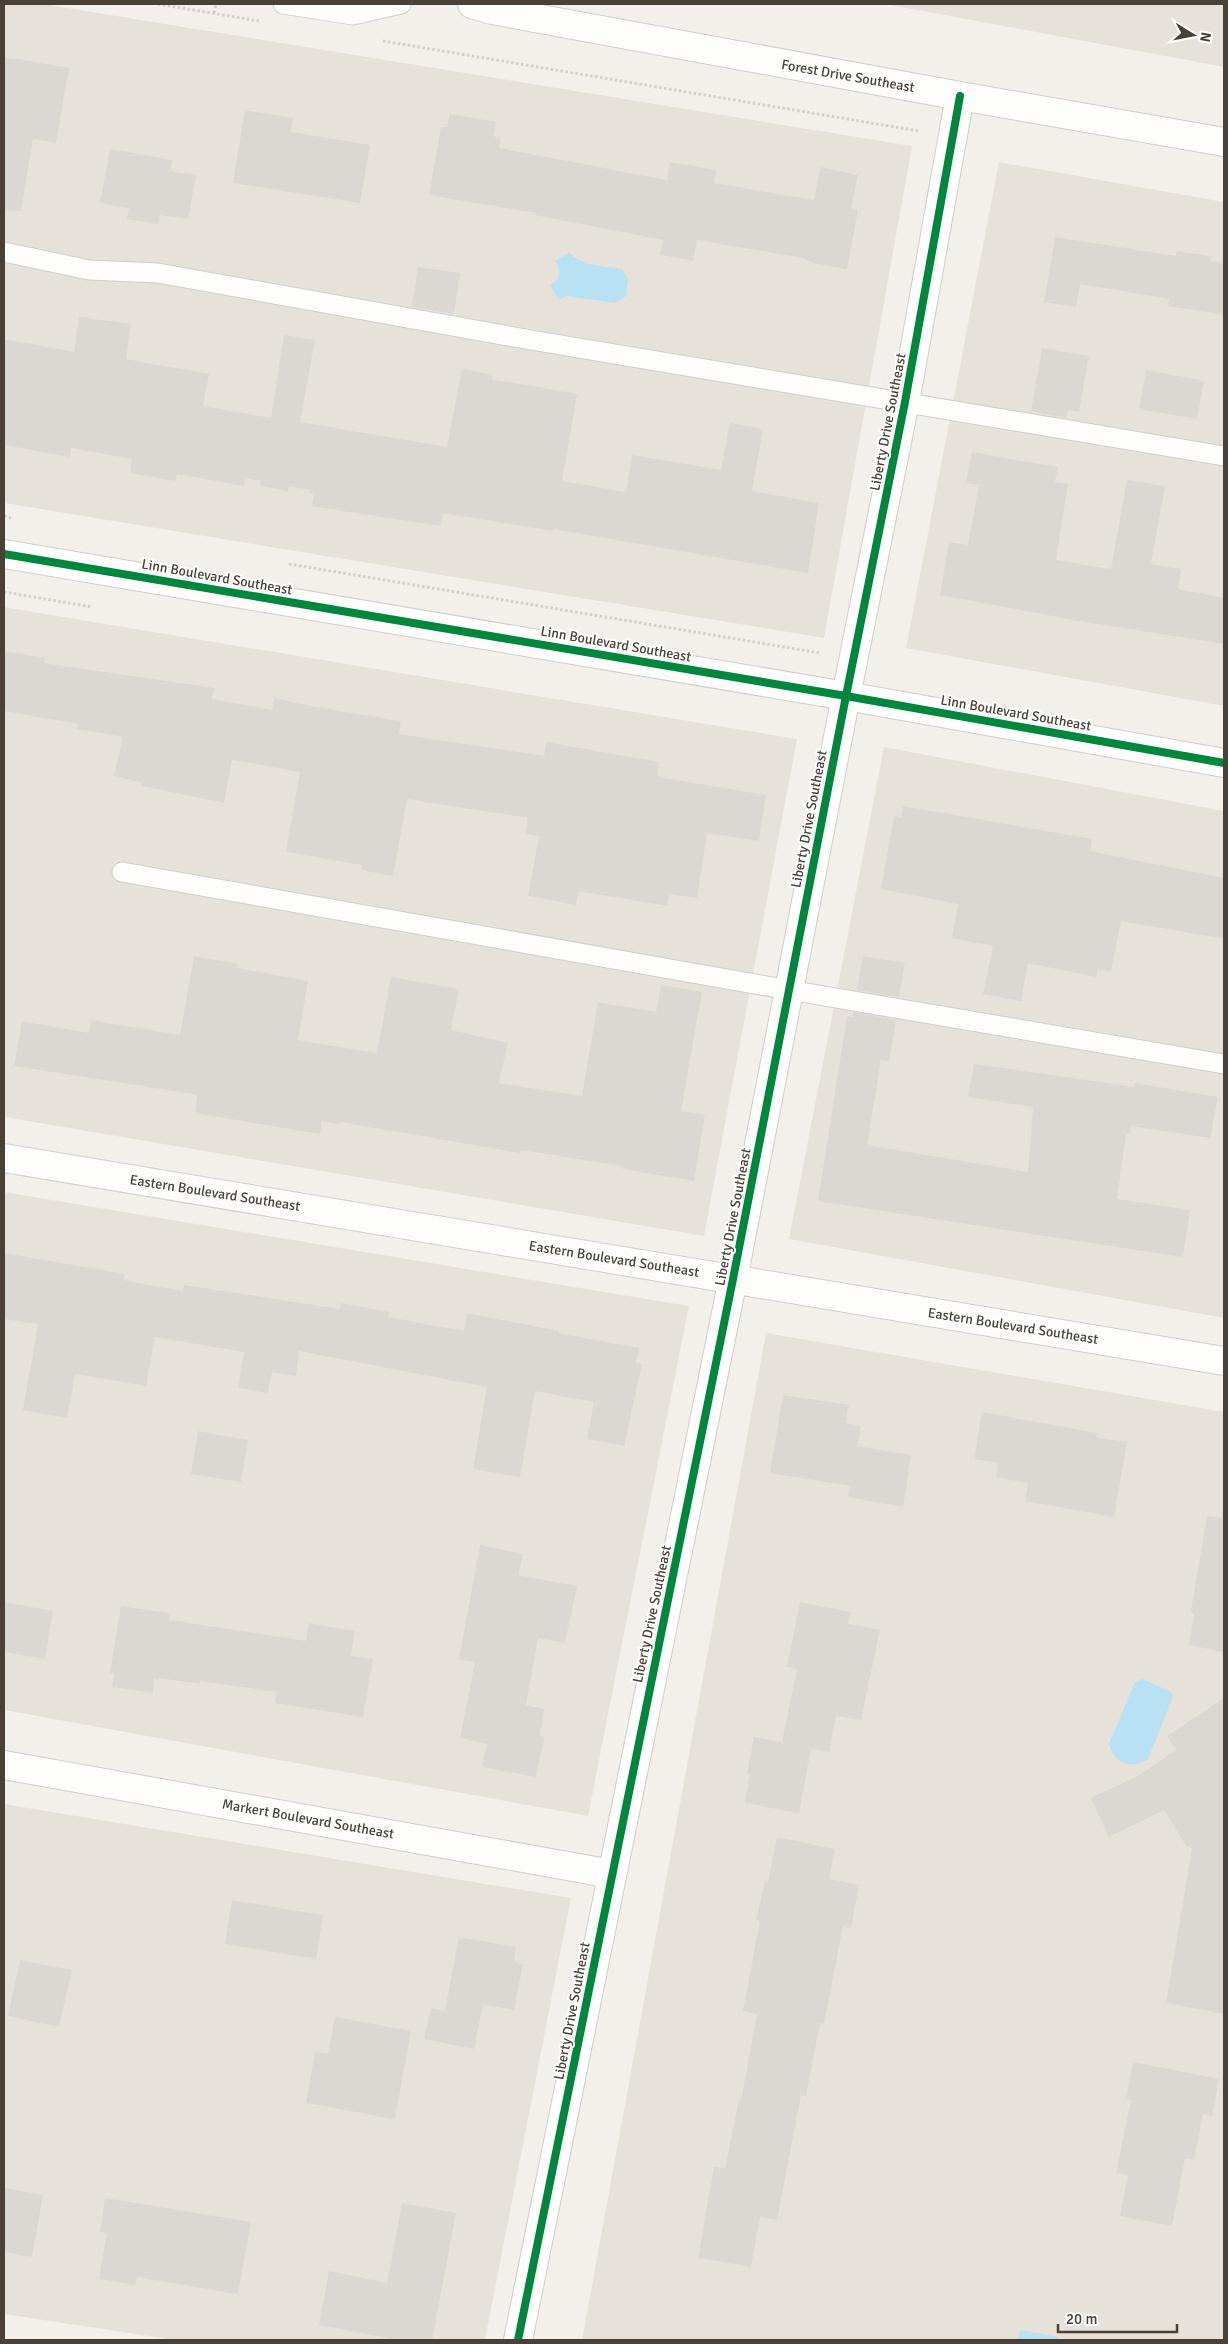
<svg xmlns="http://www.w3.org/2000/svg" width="1228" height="2344" font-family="Signika,sans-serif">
  <rect width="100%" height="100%" fill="#f3f0ec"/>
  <g fill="#e7e2d9">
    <path d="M 4,4 L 43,4 L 912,146 L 824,638 L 4,503 Z"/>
    <path d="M 885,4 L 1224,4 L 1224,67 Z"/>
    <path d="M 999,162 L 1224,202 L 1224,706 L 906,648 Z"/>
    <path d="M 4,607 L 797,739 L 704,1236 L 4,1117 Z"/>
    <path d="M 884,747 L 1224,811 L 1224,1318 L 789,1239 Z"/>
    <path d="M 4,1192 L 689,1306 L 588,1816 L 4,1710 Z"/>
    <path d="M 766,1333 L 1224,1412 L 1224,2340 L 582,2340 Z"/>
    <path d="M 4,1804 L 571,1898 L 485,2340 L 175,2340 L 4,2314 Z"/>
  </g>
  <g fill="#b9e1f4">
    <path d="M 569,252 C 579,266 606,266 622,269 L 628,279 L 626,296 L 615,303 L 566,296 L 559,300 L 550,285 C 561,279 562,271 555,261 Z"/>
    <path d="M 1142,1679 L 1171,1692 L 1173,1697 L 1148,1759 C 1131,1770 1115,1764 1109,1744 L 1135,1682 Z"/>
    <path d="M 1020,2330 L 1059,2337 L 1058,2340 L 1018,2340 Z"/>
  </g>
  <g fill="#dbd7d2">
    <path d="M 4,57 L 69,68 L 56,143 L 33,139 L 21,211 L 4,210 Z"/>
    <path d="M 245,110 L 293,118 L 291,132 L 370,145 L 360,203 L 233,183 Z"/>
    <path d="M 450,114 L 496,122 L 493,136 L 501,138 L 499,148 L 667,180 L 670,162 L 716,170 L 714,183 L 814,200 L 820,167 L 858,175 L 851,208 L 858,210 L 847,269 L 813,263 L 803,258 L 697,240 L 693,261 L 660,255 L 663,240 L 535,215 L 536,213 L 429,195 L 441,127 L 447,127 Z"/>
    <path d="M 110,149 L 172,160 L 170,171 L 196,175 L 188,219 L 160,215 L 158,224 L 127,219 L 129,208 L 100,203 Z"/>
    <path d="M 1055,237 L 1176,256 L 1177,251 L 1211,256 L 1210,261 L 1224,263 L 1224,315 L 1168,306 L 1169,299 L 1080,284 L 1076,307 L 1044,302 Z"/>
    <path d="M 418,267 L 460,273 L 454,314 L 412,307 Z"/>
    <path d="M 79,317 L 131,324 L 126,359 L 209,374 L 203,406 L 271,418 L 284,335 L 315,340 L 300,422 L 447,447 L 462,369 L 493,375 L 492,379 L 577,394 L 562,481 L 626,492 L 632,455 L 721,470 L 730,423 L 763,429 L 752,491 L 819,503 L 808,573 L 553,529 L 553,531 L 443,513 L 441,526 L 349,512 L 312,506 L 314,494 L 310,493 L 310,490 L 289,486 L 288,491 L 260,486 L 261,481 L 245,478 L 244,486 L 177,474 L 176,481 L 130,473 L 132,459 L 71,448 L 70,457 L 4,445 L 4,339 L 74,352 Z"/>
    <path d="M 1042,348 L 1089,356 L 1079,412 L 1068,410 L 1066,418 L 1031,411 Z"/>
    <path d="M 1146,370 L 1204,381 L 1197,419 L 1139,409 Z"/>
    <path d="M 972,452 L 1058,467 L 1055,482 L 1068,484 L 1056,560 L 1111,569 L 1127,480 L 1165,486 L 1151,564 L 1181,569 L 1178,589 L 1224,598 L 1224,644 L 1079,621 L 940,595 L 949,542 L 968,545 L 979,485 L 966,483 Z"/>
    <path d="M 4,651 L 45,658 L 44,663 L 214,688 L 212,699 L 272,710 L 274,698 L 311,706 L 401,721 L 399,734 L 544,756 L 546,742 L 659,762 L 657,775 L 664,778 L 766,795 L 759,841 L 707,833 L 697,898 L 669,894 L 667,906 L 579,891 L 576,905 L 528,896 L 539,836 L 525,834 L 528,818 L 407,799 L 393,876 L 361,870 L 362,865 L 286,852 L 300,772 L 232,760 L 224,803 L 142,786 L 143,783 L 114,776 L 123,737 L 77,729 L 78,724 L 4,711 Z"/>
    <path d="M 903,806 L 1092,839 L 1090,851 L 1224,878 L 1224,939 L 1121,921 L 1111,971 L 1098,969 L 1096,977 L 1028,963 L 1021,1001 L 983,994 L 993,946 L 952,938 L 958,904 L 881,889 L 894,816 L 901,817 Z"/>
    <path d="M 194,956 L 238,964 L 237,968 L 308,981 L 298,1040 L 377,1053 L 391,977 L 459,989 L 451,1030 L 508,1043 L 499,1083 L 582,1096 L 598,1002 L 656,1012 L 661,985 L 702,992 L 681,1111 L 705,1115 L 694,1181 L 623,1169 L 623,1166 L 521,1150 L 520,1153 L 340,1122 L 339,1124 L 322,1121 L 320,1134 L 195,1113 L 197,1096 L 193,1094 L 14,1066 L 22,1021 L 89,1033 L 91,1020 L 180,1035 Z"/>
    <path d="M 863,956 L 905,963 L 899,997 L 857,990 Z"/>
    <path d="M 853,1012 L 896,1020 L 889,1062 L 881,1060 L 867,1145 L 1028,1172 L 1033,1107 L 968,1097 L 974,1064 L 1134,1087 L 1135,1083 L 1218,1097 L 1210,1138 L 1131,1126 L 1130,1134 L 1126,1134 L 1117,1199 L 1190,1210 L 1183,1257 L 818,1201 L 847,1016 L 853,1017 Z"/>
    <path d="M 4,1253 L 125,1274 L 124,1280 L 183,1291 L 184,1285 L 340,1309 L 341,1303 L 389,1312 L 388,1317 L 464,1331 L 467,1313 L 559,1331 L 558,1333 L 639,1348 L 636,1363 L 642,1364 L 624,1446 L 587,1439 L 594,1402 L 535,1391 L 520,1477 L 473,1469 L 487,1387 L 299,1351 L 296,1376 L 272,1372 L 268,1393 L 238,1388 L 244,1352 L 155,1337 L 146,1386 L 75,1374 L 67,1418 L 23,1410 L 38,1324 L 4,1319 Z"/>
    <path d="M 783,1395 L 849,1405 L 845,1423 L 861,1426 L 857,1446 L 911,1455 L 903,1507 L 848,1497 L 850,1486 L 770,1473 Z"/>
    <path d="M 982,1412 L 1097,1433 L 1096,1437 L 1127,1442 L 1114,1517 L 1025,1501 L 1028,1483 L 996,1477 L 998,1463 L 974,1459 Z"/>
    <path d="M 198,1431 L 248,1440 L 241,1482 L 191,1474 Z"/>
    <path d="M 1207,1516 L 1224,1518 L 1224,1652 L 1189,1645 L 1194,1615 L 1191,1611 Z"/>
    <path d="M 480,1545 L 523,1554 L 518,1575 L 577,1586 L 565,1643 L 538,1638 L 526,1705 L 544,1709 L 540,1736 L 544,1737 L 536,1777 L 482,1767 L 487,1744 L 460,1738 L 475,1662 L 459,1659 Z"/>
    <path d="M 4,1602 L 53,1611 L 45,1659 L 4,1652 Z"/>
    <path d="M 800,1602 L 851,1612 L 848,1624 L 880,1630 L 861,1720 L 836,1716 L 829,1752 L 811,1749 L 799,1813 L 745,1803 L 750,1774 L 747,1773 L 754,1737 L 782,1742 L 797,1669 L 787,1667 Z"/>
    <path d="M 121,1606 L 170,1613 L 169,1620 L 306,1641 L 309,1623 L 355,1631 L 351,1656 L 373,1659 L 363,1717 L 275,1703 L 277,1692 L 200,1681 L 200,1684 L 159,1678 L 159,1680 L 154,1679 L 153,1693 L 112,1687 L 114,1673 L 110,1673 Z"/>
    <path d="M 1224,1698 L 1224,2014 L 1166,2003 L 1192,1848 L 1187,1847 L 1164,1810 L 1109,1837 L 1091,1798 L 1138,1776 L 1176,1750 L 1167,1736 Z"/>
    <path d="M 777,1837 L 835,1849 L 829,1879 L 859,1885 L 851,1928 L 843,1926 L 824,2024 L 820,2023 L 806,2096 L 801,2095 L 777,2220 L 760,2217 L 751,2267 L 698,2258 L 714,2167 L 725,2168 L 739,2100 L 741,2101 L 757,2014 L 743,2011 L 760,1921 L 756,1920 L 765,1881 L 768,1882 Z"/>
    <path d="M 232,1900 L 323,1915 L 316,1959 L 225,1944 Z"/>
    <path d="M 459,1937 L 516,1947 L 514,1962 L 523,1964 L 514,2010 L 483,2004 L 474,2049 L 424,2039 L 431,2008 L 445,2011 Z"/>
    <path d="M 20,1960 L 72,1970 L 59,2027 L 8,2016 Z"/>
    <path d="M 335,2017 L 411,2031 L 395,2119 L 306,2103 L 315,2052 L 328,2054 Z"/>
    <path d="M 1133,2062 L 1219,2079 L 1212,2116 L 1203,2114 L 1194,2160 L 1185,2158 L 1172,2226 L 1120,2216 L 1128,2175 L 1116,2173 L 1131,2100 L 1126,2099 Z"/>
    <path d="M 4,2188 L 43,2195 L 32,2257 L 4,2252 Z"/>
    <path d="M 105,2198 L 251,2222 L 238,2294 L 137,2277 L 135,2285 L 99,2279 L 107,2233 L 100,2232 Z"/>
    <path d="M 402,2203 L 456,2213 L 432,2340 L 398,2340 L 319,2325 L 329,2271 L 387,2283 Z"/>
  </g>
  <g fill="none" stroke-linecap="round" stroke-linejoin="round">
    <defs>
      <g id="service">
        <path d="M 283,4 L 353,15 L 401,4"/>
        <path d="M 4,252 L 89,270 L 158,273 L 531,340 L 1224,456"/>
        <path d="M 122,872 L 789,990 L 1224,1064"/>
      </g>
      <g id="minor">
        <path d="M 4,554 L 846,696 L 1224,763"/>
        <path d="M 4,1158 L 1224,1361"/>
        <path d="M 4,1765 L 612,1874"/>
        <path d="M 518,2340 L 733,1279 L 846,696 L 905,402 L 960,96"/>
      </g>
      <path id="tertiary" d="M 472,4 L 492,10 L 960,96 L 1224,142"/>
    </defs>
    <use href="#service" stroke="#d1cec9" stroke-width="21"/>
    <use href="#minor" stroke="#d1cec9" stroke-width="30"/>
    <use href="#tertiary" stroke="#d1cec9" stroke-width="30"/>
    <g stroke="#d3d0cb" stroke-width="3" stroke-dasharray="2.5 2.5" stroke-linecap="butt">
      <path d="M 158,4 L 259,21"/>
      <path d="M 214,13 L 216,4"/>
      <path d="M 383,41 L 919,131"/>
      <path d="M 4,516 L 11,518"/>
      <path d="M 289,564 L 820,653"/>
      <path d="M 4,592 L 92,607"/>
    </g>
    <use href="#service" stroke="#fdfdfc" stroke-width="19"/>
    <use href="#minor" stroke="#fdfdfc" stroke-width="28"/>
    <use href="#tertiary" stroke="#fdfdfc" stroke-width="28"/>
    <defs>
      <g id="cycleway">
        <path d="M 4,554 L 846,696 L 1224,763"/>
        <path d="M 518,2340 L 733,1279 L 846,696 L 905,402 L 960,96"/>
      </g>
    </defs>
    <use href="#cycleway" stroke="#fff" stroke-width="11"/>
    <use href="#cycleway" stroke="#00873e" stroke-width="8"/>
  </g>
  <g text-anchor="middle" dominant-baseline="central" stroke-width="4" stroke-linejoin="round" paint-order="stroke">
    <g font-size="14" fill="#4a4136" stroke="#fff">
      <text transform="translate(848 76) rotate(10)">Forest Drive Southeast</text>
      <text transform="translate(888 422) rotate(-79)">Liberty Drive Southeast</text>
      <text transform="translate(217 577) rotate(10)">Linn Boulevard Southeast</text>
      <text transform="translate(616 644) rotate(10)">Linn Boulevard Southeast</text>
      <text transform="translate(1016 713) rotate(10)">Linn Boulevard Southeast</text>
      <text transform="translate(809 819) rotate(-79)">Liberty Drive Southeast</text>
      <text transform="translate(215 1193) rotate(9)">Eastern Boulevard Southeast</text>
      <text transform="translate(733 1217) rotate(-79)">Liberty Drive Southeast</text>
      <text transform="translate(614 1259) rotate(9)">Eastern Boulevard Southeast</text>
      <text transform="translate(1013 1326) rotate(9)">Eastern Boulevard Southeast</text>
      <text transform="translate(652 1614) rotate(-78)">Liberty Drive Southeast</text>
      <text transform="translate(308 1819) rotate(10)">Markert Boulevard Southeast</text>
      <text transform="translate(572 2011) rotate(-79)">Liberty Drive Southeast</text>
    </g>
  </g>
  <rect width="1228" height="2344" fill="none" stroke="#4a4136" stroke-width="10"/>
  <g transform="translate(1193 35) rotate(100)" stroke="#ffffff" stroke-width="4" paint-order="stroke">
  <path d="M0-4L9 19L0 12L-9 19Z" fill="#4a4136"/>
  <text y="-8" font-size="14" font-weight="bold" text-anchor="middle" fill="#4a4136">N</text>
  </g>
  <path d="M1058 2324v8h119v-8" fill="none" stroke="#4a4136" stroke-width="2.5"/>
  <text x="1066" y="2324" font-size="15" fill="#4a4136" stroke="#ffffff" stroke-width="4" paint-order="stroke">20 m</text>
</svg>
